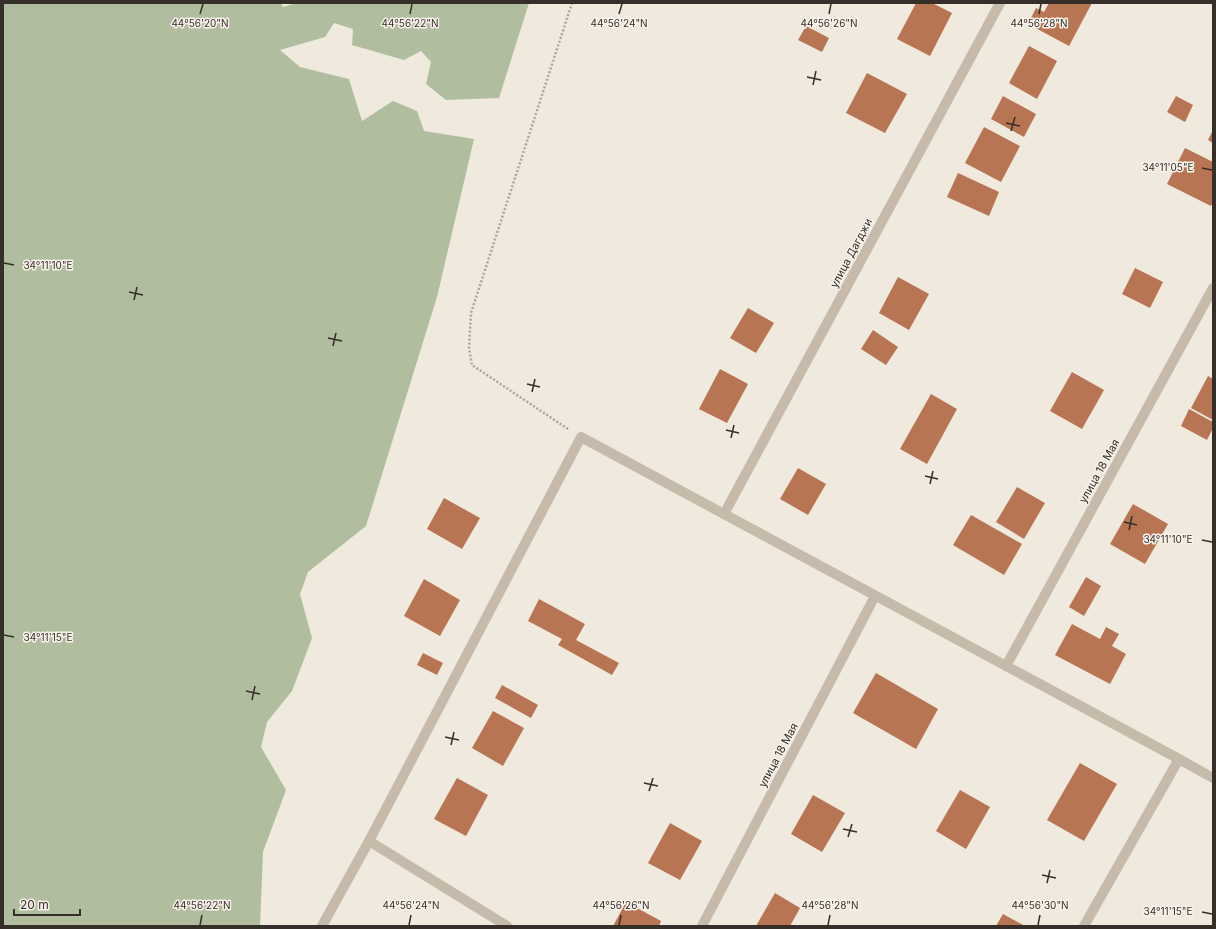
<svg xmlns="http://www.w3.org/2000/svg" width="1216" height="929" font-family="Inter,sans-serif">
  <rect width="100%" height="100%" fill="#efe9de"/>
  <path fill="#b0bd9f" d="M 3,3 L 281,3 L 283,7 L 297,3 L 529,3 L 499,98 L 446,100 L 426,84 L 431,62 L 421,51 L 404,60 L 352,45 L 353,29 L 334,23 L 325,37 L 280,50 L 300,67 L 349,79 L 362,121 L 393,101 L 417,111 L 424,131 L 474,139 L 437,297 L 366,526 L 308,572 L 300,594 L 312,638 L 292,691 L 267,722 L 261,747 L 286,790 L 263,852 L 260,926 L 3,926 Z"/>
  <g fill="#b87553">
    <path d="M 916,3 L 932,3 L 952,13 L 930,56 L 897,39 Z"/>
    <path d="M 1049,3 L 1092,3 L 1069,46 L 1028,24 L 1036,8 L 1044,12 Z"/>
    <path d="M 806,26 L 829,38 L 822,52 L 798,40 Z"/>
    <path d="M 1029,46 L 1057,61 L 1037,99 L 1009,83 Z"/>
    <path d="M 867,73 L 907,94 L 885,133 L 846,113 Z"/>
    <path d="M 1003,96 L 1036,114 L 1024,137 L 991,119 Z"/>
    <path d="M 1176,96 L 1193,105 L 1185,122 L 1167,112 Z"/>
    <path d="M 984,127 L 1020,146 L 1001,182 L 965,163 Z"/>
    <path d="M 1213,130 L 1213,143 L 1208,140 Z"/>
    <path d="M 1185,148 L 1213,162 L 1213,202 L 1211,206 L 1167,184 Z"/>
    <path d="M 958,173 L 999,192 L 989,216 L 947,197 Z"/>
    <path d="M 1135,268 L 1163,282 L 1150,308 L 1122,294 Z"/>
    <path d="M 898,277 L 929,294 L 909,330 L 879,313 Z"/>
    <path d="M 748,308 L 774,323 L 756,353 L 730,338 Z"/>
    <path d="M 873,330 L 898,347 L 886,365 L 861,349 Z"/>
    <path d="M 720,369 L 748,384 L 727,423 L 699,409 Z"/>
    <path d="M 1072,372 L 1104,390 L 1082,429 L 1050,411 Z"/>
    <path d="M 1208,376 L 1213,379 L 1213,420 L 1191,408 Z"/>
    <path d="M 931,394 L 957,409 L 927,464 L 900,449 Z"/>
    <path d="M 1189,409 L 1213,422 L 1213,428 L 1207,440 L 1181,426 Z"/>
    <path d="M 798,468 L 826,484 L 808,515 L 780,499 Z"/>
    <path d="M 1017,487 L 1045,503 L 1024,539 L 996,522 Z"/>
    <path d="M 444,498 L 480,518 L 462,549 L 427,529 Z"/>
    <path d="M 1133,504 L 1168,524 L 1145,564 L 1110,544 Z"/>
    <path d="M 971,515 L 1022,544 L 1004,575 L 953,545 Z"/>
    <path d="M 1086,577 L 1101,586 L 1084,616 L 1069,607 Z"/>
    <path d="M 424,579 L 460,600 L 440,636 L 404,616 Z"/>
    <path d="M 539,599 L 585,624 L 576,640 L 619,663 L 612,675 L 558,645 L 562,639 L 528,621 Z"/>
    <path d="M 1072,624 L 1100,639 L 1106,627 L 1119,634 L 1112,646 L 1126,654 L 1110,684 L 1055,655 Z"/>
    <path d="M 423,653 L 443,663 L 437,675 L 417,665 Z"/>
    <path d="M 876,673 L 938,709 L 916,749 L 853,713 Z"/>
    <path d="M 502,685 L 538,705 L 531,718 L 495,698 Z"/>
    <path d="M 493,711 L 524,728 L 503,766 L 472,748 Z"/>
    <path d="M 1080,763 L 1117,784 L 1084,841 L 1047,820 Z"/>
    <path d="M 457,778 L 488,795 L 466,836 L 434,819 Z"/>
    <path d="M 960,790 L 990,807 L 966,849 L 936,831 Z"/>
    <path d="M 813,795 L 845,813 L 822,852 L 791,834 Z"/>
    <path d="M 670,823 L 702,841 L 680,880 L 648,863 Z"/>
    <path d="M 775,893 L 800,908 L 790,926 L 756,926 Z"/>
    <path d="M 626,902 L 661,921 L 659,926 L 613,926 Z"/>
    <path d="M 1003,914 L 1025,926 L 996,926 Z"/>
  </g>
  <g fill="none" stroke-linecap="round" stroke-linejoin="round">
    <path stroke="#b2a495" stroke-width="2.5" stroke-dasharray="2 2" stroke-linecap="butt" d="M 568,429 L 472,365 L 469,348 L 471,313 L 572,3"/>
    <path stroke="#c6baab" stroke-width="10" d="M 322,926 L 369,841"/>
    <g stroke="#c6baab" stroke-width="10">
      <path d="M 724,514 L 1000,3"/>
      <path d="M 1006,666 L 1213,288"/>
      <path d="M 507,926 L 369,841 L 581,437 L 1179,759 L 1213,778"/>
      <path d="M 702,926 L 875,596"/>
      <path d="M 1084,926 L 1179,759"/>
    </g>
  </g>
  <path fill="none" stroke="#352e29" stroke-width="1.5" d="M 200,14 L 203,4M 410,14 L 412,4M 619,14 L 622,4M 829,14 L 831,4M 1039,14 L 1041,4M 807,77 L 821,80M 813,85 L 816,71M 1006,123 L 1020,126M 1011,131 L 1015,117M 1202,168 L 1212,170M 4,263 L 14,265M 129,292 L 143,295M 134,300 L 137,287M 328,338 L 342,341M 333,346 L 336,333M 527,384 L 540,387M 532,392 L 535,379M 726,430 L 739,433M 731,438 L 734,425M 925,476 L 938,479M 930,484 L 933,471M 1124,522 L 1137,525M 1129,530 L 1132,516M 1202,540 L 1212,542M 4,635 L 14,637M 246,691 L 260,694M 252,700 L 255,686M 445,737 L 459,740M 451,745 L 454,732M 644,783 L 658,786M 649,791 L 653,778M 843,829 L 857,832M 848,837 L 852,824M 1042,875 L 1056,878M 1047,883 L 1050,870M 1202,912 L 1212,914M 200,925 L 202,915M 409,925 L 411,915M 619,925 L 621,915M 828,925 L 830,915M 1038,925 L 1040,915"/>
  <g text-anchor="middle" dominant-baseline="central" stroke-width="3" stroke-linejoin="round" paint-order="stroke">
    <g font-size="11" fill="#352e29" stroke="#f8f2ea">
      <text transform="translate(851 253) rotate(-62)">улица Дагджи</text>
      <text transform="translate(1099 471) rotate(-61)">улица 18 Мая</text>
      <text transform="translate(778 755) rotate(-62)">улица 18 Мая</text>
    </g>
  </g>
  <g font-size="10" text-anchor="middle" fill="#352e29" stroke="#f8f2ea" stroke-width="3" stroke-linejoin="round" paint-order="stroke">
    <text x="200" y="27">44°56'20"N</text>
    <text x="410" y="27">44°56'22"N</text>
    <text x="619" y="27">44°56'24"N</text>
    <text x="829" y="27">44°56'26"N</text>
    <text x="1039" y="27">44°56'28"N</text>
    <text x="1168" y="171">34°11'05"E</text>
    <text x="48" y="269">34°11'10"E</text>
    <text x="1168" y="543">34°11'10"E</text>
    <text x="48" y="641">34°11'15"E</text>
    <text x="202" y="909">44°56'22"N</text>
    <text x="411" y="909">44°56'24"N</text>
    <text x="621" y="909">44°56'26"N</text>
    <text x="830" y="909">44°56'28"N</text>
    <text x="1040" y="909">44°56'30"N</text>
    <text x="1168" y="915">34°11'15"E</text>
  </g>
  <rect width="1216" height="929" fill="none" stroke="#352e29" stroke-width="8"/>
  <path d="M14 909v6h66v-6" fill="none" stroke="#352e29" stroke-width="2"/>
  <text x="20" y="909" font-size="12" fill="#352e29" stroke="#f8f2ea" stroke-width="3" paint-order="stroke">20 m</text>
</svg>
